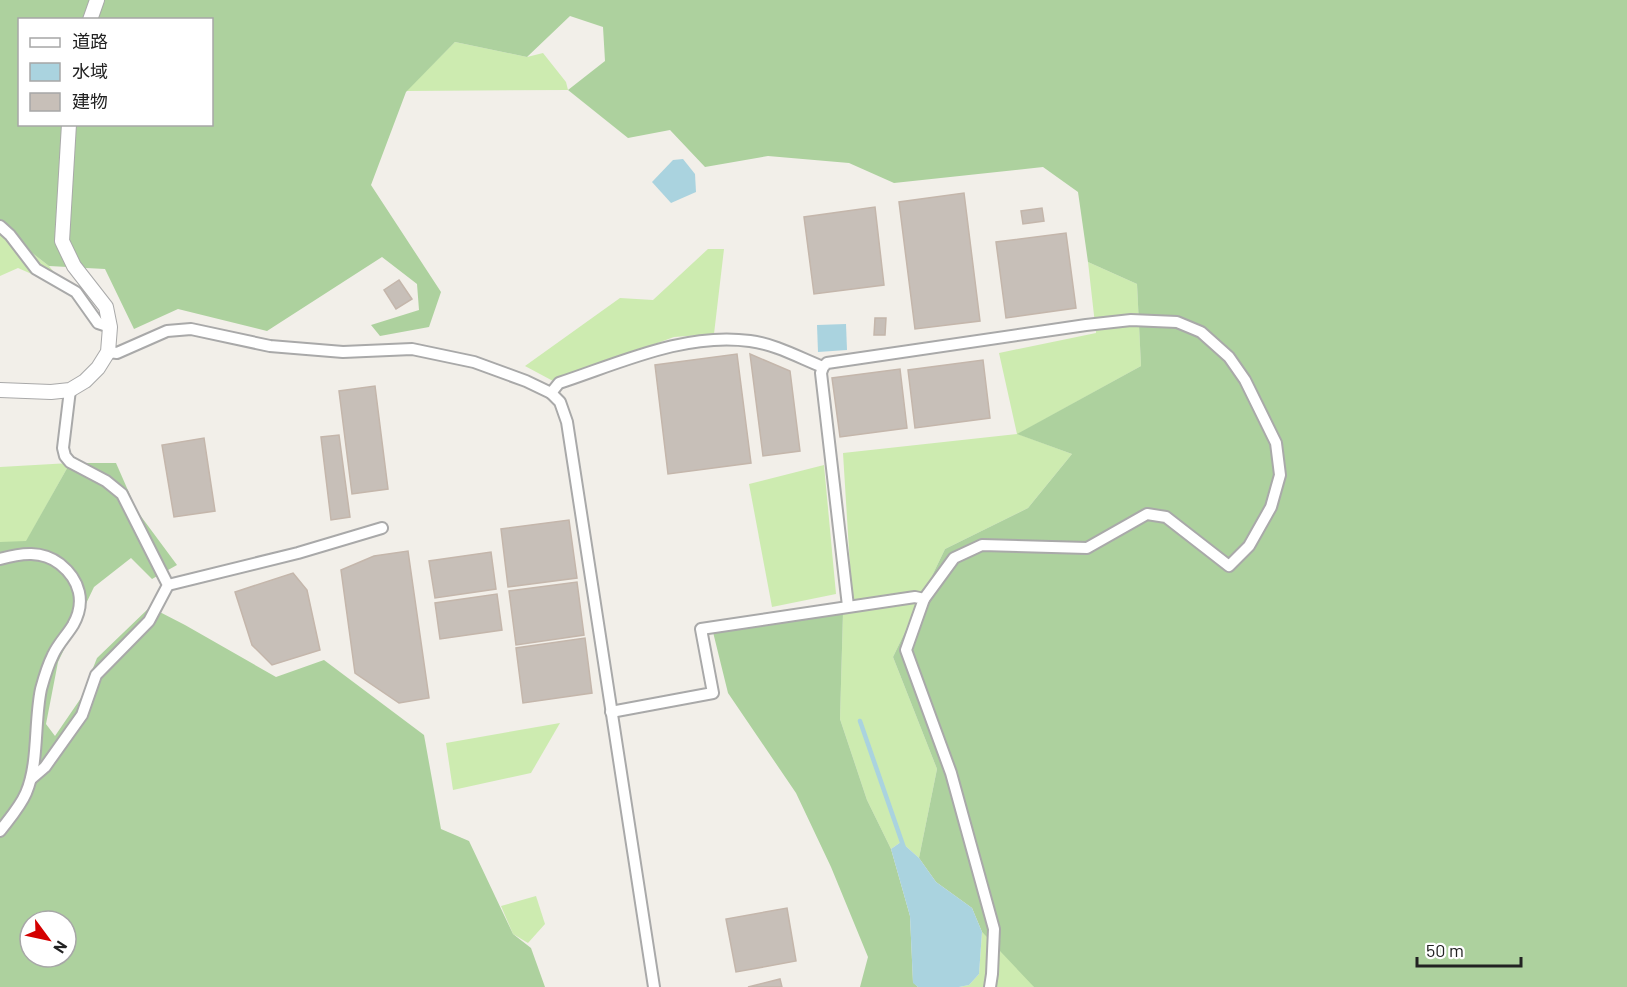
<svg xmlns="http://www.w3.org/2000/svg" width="1627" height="987" font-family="Barlow,'Noto Sans JP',sans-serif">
  <rect width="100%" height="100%" fill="#f2efe9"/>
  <g fill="#cdebb0">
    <path d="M 455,42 L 527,57 L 543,53 L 566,82 L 568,90 L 406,91 Z"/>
    <path d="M 0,228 L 49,266 L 68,290 L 18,268 L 0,276 Z"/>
    <path d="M 708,249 L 724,249 L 714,334 L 674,337 L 553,381 L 525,366 L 620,298 L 653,300 Z"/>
    <path d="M 1088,262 L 1137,284 L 1141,366 L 1018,434 L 1072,454 L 1028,508 L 945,549 L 893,657 L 937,769 L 919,858 L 901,842 L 891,849 L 867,800 L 840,719 L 843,613 L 852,599 L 843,453 L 1017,434 L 999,353 L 1096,333 Z"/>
    <path d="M 70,463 L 26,542 L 0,542 L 0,467 Z"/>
    <path d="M 824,465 L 836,594 L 772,607 L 749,484 Z"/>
    <path d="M 560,723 L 531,773 L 453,790 L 446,743 Z"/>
    <path d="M 536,896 L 545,924 L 528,943 L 513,934 L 501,906 Z"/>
    <path d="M 982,932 L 1033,984 L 1034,987 L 959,987 L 969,985 L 979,974 Z"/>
  </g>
  <g fill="#add19e" fill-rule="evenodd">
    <path d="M 0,0 L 1627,0 L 1627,987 L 1034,987 L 982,932 L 972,908 L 936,882 L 919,858 L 937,769 L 893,657 L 945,549 L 1028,508 L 1072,454 L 1017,434 L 1141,366 L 1137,284 L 1088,262 L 1078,192 L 1043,167 L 894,183 L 849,163 L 768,156 L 705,167 L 670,130 L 628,138 L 568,90 L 605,61 L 603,27 L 570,16 L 527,57 L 455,42 L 406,92 L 371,185 L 441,292 L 429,327 L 380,336 L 371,325 L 419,310 L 417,284 L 382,257 L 267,331 L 178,309 L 134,329 L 105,269 L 49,266 L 0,228 ZM 20,20 L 212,20 L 212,124 L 20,124 Z"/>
    <path d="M 70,463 L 116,463 L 137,511 L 177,565 L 152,579 L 131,558 L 94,587 L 58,662 L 46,724 L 55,736 L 81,698 L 97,658 L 150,607 L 185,625 L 276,677 L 324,660 L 424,735 L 441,829 L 469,841 L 513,934 L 531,948 L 545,987 L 0,987 L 0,542 L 26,541 ZM 30,921 L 66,921 L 66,957 L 30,957 Z"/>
    <path d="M 843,613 L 840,719 L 867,800 L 891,849 L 910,916 L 913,982 L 918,987 L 860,987 L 868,957 L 831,867 L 796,793 L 728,693 L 713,632 Z"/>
  </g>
  <g fill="#aad3df">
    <path d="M 683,159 L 695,174 L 696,192 L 671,203 L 652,182 L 673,160 Z"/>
    <path d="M 846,324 L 847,350 L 818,352 L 817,325 Z"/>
    <path d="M 901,842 L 919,858 L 936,882 L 972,908 L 982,932 L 979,974 L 969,985 L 959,987 L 918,987 L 913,983 L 910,916 L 891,849 Z"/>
  </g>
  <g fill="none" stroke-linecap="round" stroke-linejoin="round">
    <path stroke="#aad3df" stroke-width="4.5" d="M 860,721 L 904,848"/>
  </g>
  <g fill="#c7bfb8" stroke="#c4b6ab" stroke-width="1.5">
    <path d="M 964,193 L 980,321 L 915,329 L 899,202 Z"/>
    <path d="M 875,207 L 884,285 L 814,294 L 804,217 Z"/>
    <path d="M 1042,208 L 1044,221 L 1023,224 L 1021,211 Z"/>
    <path d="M 1066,233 L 1076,308 L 1006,318 L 996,242 Z"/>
    <path d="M 399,280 L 412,299 L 396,309 L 384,290 Z"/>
    <path d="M 875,318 L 886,318 L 885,335 L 874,335 Z"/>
    <path d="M 737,354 L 751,463 L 668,474 L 655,365 Z"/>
    <path d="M 750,354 L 790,371 L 800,451 L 763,456 Z"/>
    <path d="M 983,360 L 990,418 L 915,428 L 908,370 Z"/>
    <path d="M 900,369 L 907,428 L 840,437 L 832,378 Z"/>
    <path d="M 375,386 L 388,489 L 352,494 L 339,391 Z"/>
    <path d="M 339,435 L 350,517 L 331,520 L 321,437 Z"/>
    <path d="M 204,438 L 215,511 L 174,517 L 162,445 Z"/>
    <path d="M 569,520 L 577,578 L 508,587 L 501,529 Z"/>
    <path d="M 408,551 L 429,698 L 399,703 L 355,673 L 341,570 L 374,556 Z"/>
    <path d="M 491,552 L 496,589 L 435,598 L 429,561 Z"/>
    <path d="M 293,573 L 307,590 L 320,650 L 272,665 L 252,645 L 235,592 Z"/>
    <path d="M 577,582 L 584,635 L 516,645 L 509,591 Z"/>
    <path d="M 497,594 L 502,630 L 440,639 L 435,603 Z"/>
    <path d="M 585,638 L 592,693 L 523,703 L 516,648 Z"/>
    <path d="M 787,908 L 796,961 L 736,972 L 726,919 Z"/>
    <path d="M 780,979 L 782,987 L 748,987 Z"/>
  </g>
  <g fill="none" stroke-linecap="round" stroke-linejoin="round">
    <defs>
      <g id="minor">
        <path d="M 0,226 L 10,235 L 36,269 L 76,292 L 98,323 L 110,327"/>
        <path d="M 108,352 L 117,353 L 167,331 L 191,329 L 270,346 L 343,352 L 412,349 L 474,362 L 526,381 L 551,393 L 560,402 L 567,422 L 654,987"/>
        <path d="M 551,393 L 559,383 C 620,363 685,332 750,341 C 775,344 800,358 823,367"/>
        <path d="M 0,559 C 21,553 42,550 60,564 C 80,580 86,602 73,625 C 67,635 58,644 53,655 C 48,665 44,678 41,689 C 34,722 39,763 26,793 C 20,807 9,819 0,831"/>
        <path d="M 168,585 L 298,553 L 382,528"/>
        <path d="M 848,606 L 821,373 L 823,367 L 827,363 L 1086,325 L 1131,320 L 1177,322 L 1201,332 L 1229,357 L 1245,380 L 1276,443 L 1280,475 L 1271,507 L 1249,546 L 1229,566 L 1166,517 L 1147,514 L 1087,548 L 982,545 L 954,558 L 924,599"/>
        <path d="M 611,712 L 713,693 L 701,629 L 915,597 L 924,599 L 906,650 L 951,773 L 994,929 L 992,974 L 990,987"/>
        <path d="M 31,779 L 45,767 L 82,715 L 96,675 L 149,621 L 168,585 L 122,494 L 106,481 L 70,462 L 65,456 L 63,448 L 70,390"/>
      </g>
      <g id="tertiary">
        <path d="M 90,20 L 97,0"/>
        <path d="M 0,390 L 51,392 L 70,390 L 85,381 L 98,368 L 108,352 L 110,327 L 106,307 L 74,266 L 62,241 L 69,124"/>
      </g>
    </defs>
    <use href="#minor" stroke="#a9a9a9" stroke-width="14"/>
    <use href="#tertiary" stroke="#a9a9a9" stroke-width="16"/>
    <use href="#minor" stroke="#fff" stroke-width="10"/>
    <use href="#tertiary" stroke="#fff" stroke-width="14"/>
  </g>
  <rect x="18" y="18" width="195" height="108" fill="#ffffff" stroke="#a7a7a7" stroke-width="1.5"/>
  <rect x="30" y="38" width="30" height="9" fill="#ffffff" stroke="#a7a7a7" stroke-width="1.5"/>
  <text x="72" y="48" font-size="18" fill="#222222">道路</text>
  <rect x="30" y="63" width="30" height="18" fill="#aad3df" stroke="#a7a7a7" stroke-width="1.5"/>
  <text x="72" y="78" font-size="18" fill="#222222">水域</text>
  <rect x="30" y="93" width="30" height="18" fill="#c7bfb8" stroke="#a7a7a7" stroke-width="1.5"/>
  <text x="72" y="108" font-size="18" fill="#222222">建物</text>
  <g transform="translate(48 939) rotate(123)"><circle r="28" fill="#ffffff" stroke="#a7a7a7" stroke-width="1.5"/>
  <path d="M0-4.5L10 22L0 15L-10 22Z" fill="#d40000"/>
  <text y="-9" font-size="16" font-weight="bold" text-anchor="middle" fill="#222222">N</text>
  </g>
  <path d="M1417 957v9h104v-9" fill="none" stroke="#222222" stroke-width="3"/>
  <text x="1426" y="957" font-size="18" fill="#222222" stroke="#ffffff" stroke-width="4.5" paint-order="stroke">50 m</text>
</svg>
